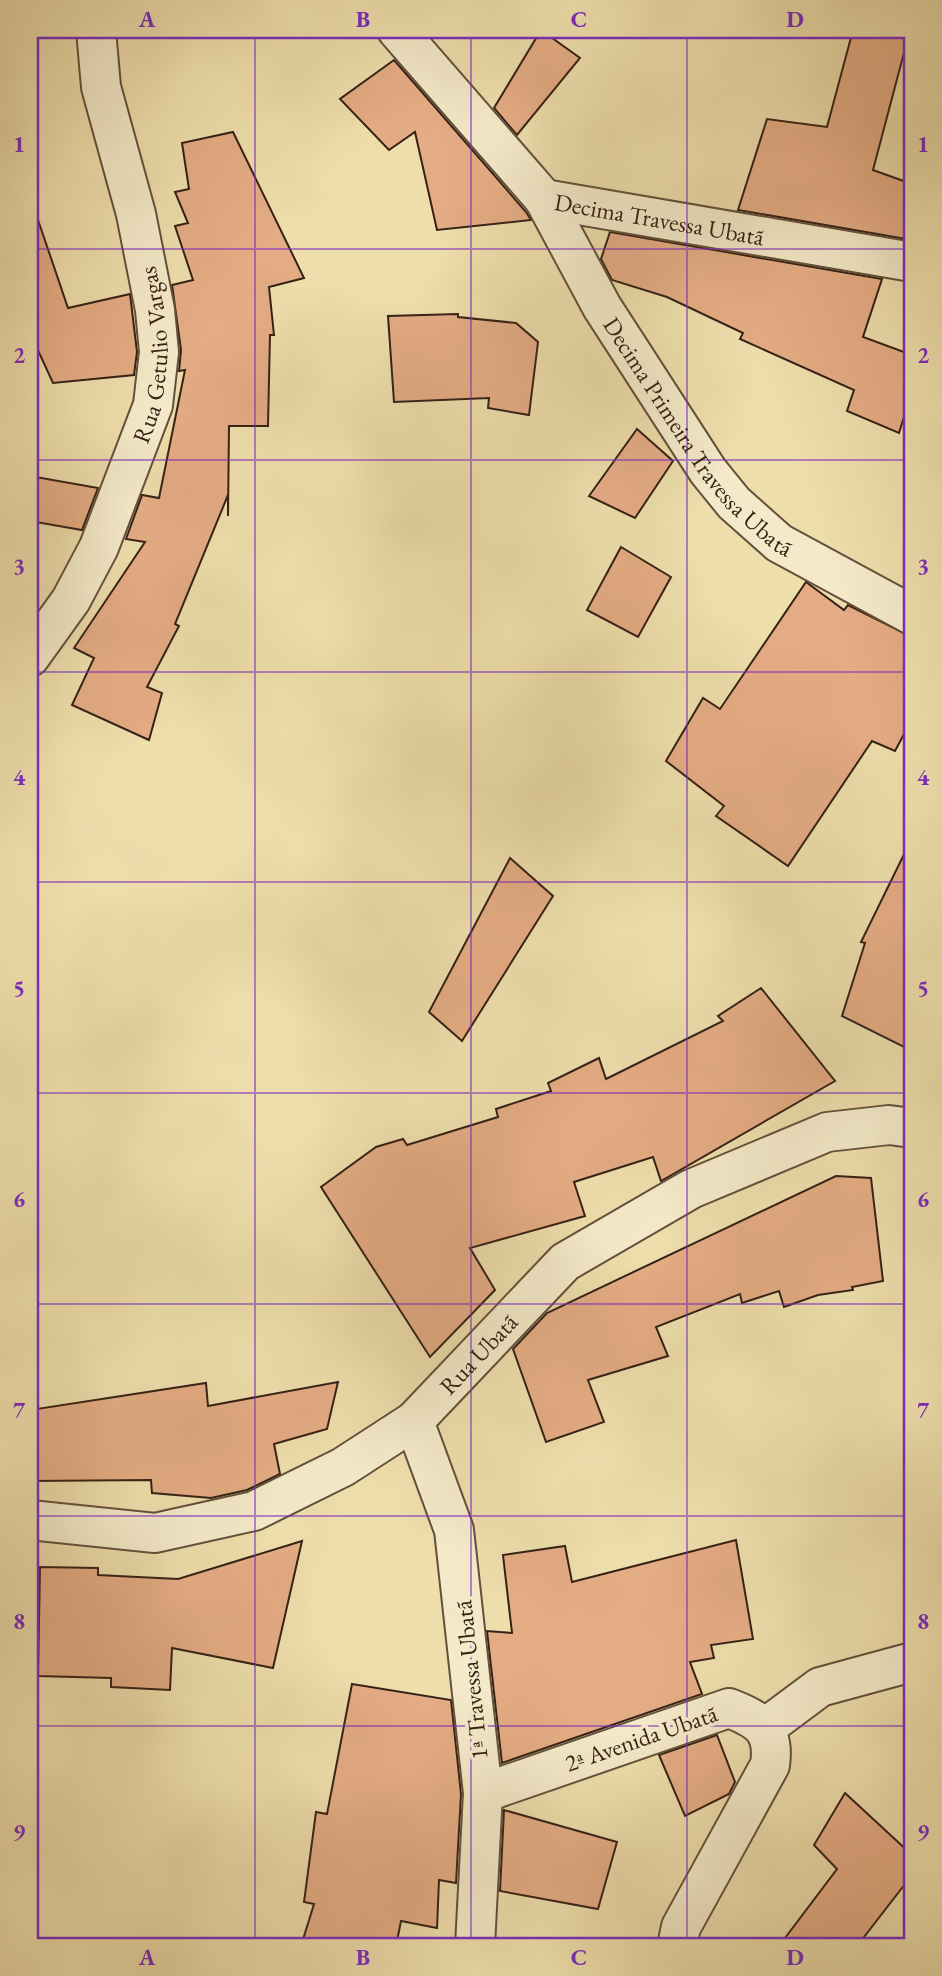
<svg xmlns="http://www.w3.org/2000/svg" width="942" height="1976" font-family="'EB Garamond',serif">
  <rect width="100%" height="100%" fill="#eedeac"/>
  <filter id="stains"><feTurbulence type="fractalNoise" baseFrequency=".00286" numOctaves="4"/><feColorMatrix values="0 0 0 0 .2 0 0 0 0 .09 0 0 0 0 .02 0 0 0 .5 -.17"/></filter>
  <radialGradient id="worn" r=".72"><stop offset=".6" stop-color="#630" stop-opacity="0"/><stop offset="1" stop-color="#630" stop-opacity=".3"/></radialGradient>
  <g fill="#e4ac84" stroke="#352115" stroke-width="2">
    <path d="M 541,30 L 580,58 L 517,135 L 494,108 Z"/>
    <path d="M 853,30 L 910,30 L 873,170 L 912,184 L 912,240 L 738,210 L 767,119 L 827,127 Z"/>
    <path d="M 394,60 L 526,212 L 531,220 L 437,230 L 415,132 L 389,150 L 340,99 Z"/>
    <path d="M 233,132 L 304,278 L 269,287 L 274,335 L 270,335 L 268,426 L 229,426 L 228,516 L 228,495 L 175,624 L 179,626 L 147,687 L 162,693 L 149,740 L 72,705 L 94,658 L 74,648 L 145,542 L 126,539 L 142,495 L 159,498 L 185,370 L 179,371 L 181,350 L 172,285 L 193,280 L 175,226 L 188,223 L 175,192 L 189,189 L 182,143 Z"/>
    <path d="M 37,217 L 68,308 L 130,294 L 137,352 L 134,375 L 53,383 L 30,333 L 30,218 Z"/>
    <path d="M 610,232 L 882,279 L 863,337 L 912,355 L 912,391 L 899,433 L 847,411 L 854,390 L 740,339 L 743,333 L 667,297 L 612,280 L 601,259 Z"/>
    <path d="M 458,314 L 458,317 L 516,323 L 538,342 L 529,415 L 488,408 L 489,398 L 394,402 L 388,316 Z"/>
    <path d="M 637,429 L 673,461 L 635,518 L 589,496 Z"/>
    <path d="M 30,476 L 98,488 L 82,530 L 30,521 Z"/>
    <path d="M 621,547 L 671,577 L 638,637 L 587,610 Z"/>
    <path d="M 806,582 L 844,610 L 848,605 L 912,637 L 912,719 L 895,751 L 872,741 L 788,866 L 716,816 L 724,806 L 666,761 L 703,698 L 720,709 Z"/>
    <path d="M 912,838 L 912,1051 L 842,1016 L 865,943 L 861,942 Z"/>
    <path d="M 510,858 L 553,896 L 462,1041 L 429,1012 Z"/>
    <path d="M 761,988 L 835,1081 L 661,1181 L 653,1157 L 574,1182 L 585,1216 L 470,1248 L 495,1290 L 430,1357 L 321,1187 L 376,1147 L 403,1139 L 407,1145 L 498,1117 L 496,1109 L 551,1091 L 548,1083 L 599,1058 L 606,1079 L 723,1021 L 718,1016 Z"/>
    <path d="M 836,1176 L 871,1178 L 883,1281 L 852,1287 L 853,1290 L 818,1295 L 784,1307 L 779,1291 L 742,1303 L 740,1294 L 656,1327 L 668,1356 L 588,1380 L 604,1422 L 546,1442 L 513,1349 L 547,1313 Z"/>
    <path d="M 338,1382 L 327,1429 L 274,1444 L 280,1474 L 247,1490 L 211,1498 L 152,1493 L 151,1480 L 30,1481 L 30,1410 L 206,1383 L 208,1406 Z"/>
    <path d="M 736,1540 L 753,1639 L 711,1645 L 714,1658 L 690,1662 L 702,1694 L 502,1763 L 487,1631 L 512,1633 L 503,1555 L 565,1546 L 572,1582 Z"/>
    <path d="M 302,1541 L 273,1668 L 172,1648 L 170,1690 L 111,1687 L 111,1678 L 38,1676 L 40,1567 L 98,1568 L 98,1575 L 178,1579 Z"/>
    <path d="M 352,1684 L 451,1700 L 461,1794 L 456,1883 L 439,1880 L 437,1928 L 401,1921 L 396,1946 L 301,1946 L 314,1904 L 304,1902 L 316,1812 L 327,1814 Z"/>
    <path d="M 717,1735 L 735,1782 L 729,1794 L 685,1816 L 659,1755 Z"/>
    <path d="M 845,1793 L 912,1855 L 912,1875 L 857,1946 L 779,1946 L 837,1869 L 814,1845 Z"/>
    <path d="M 504,1810 L 617,1842 L 598,1909 L 500,1891 Z"/>
  </g>
  <g fill="none" stroke-linecap="round" stroke-linejoin="round">
    <defs>
      <g id="minor">
        <path id="s1" d="M 397,30 L 544,199 L 602,307 L 708,471 L 734,503 L 779,543 L 912,615"/>
        <path id="s2" d="M 544,199 L 912,262"/>
        <path id="s3" d="M 30,657 L 71,600 L 99,547 L 153,405 L 159,352 L 155,310 L 136,214 L 101,87 L 96,30"/>
        <path d="M 414,1421 L 454,1530 L 483,1793 L 475,1946"/>
        <path id="s4" d="M 30,1520 L 155,1533 L 254,1511 L 343,1467 L 414,1421 L 565,1262 L 691,1189 L 827,1132 L 889,1125 L 912,1128"/>
        <path d="M 765,1728 L 820,1687 L 912,1662"/>
        <path d="M 483,1793 L 729,1708 C 760,1720 775,1730 770,1765 L 681,1927 L 677,1946"/>
      </g>
    </defs>
    <use href="#minor" stroke="#63503b" stroke-width="42"/>
    <use href="#minor" stroke="#f4eac9" stroke-width="38"/>
  </g>
  <path fill="none" stroke="#7b2cbf" stroke-width="2" stroke-opacity="0.55" d="M 255,30 L 255,1946M 471,30 L 471,1946M 687,30 L 687,1946M 30,249 L 912,249M 30,460 L 912,460M 30,672 L 912,672M 30,882 L 912,882M 30,1093 L 912,1093M 30,1304 L 912,1304M 30,1516 L 912,1516M 30,1726 L 912,1726"/>
  <g text-anchor="middle" dominant-baseline="central" stroke-width="7" stroke-linejoin="round" paint-order="stroke">
    <g font-size="24" fill="#352115" stroke="#f4eac9">
      <text stroke="none"><textPath href="#s2" startOffset="117">Decima Travessa Ubatã</textPath></text>
      <text stroke="none"><textPath href="#s3" startOffset="332">Rua Getulio Vargas</textPath></text>
      <text stroke="none"><textPath href="#s1" startOffset="509">Decima Primeira Travessa Ubatã</textPath></text>
      <text stroke="none"><textPath href="#s4" startOffset="504">Rua Ubatã</textPath></text>
      <text transform="translate(471 1680) rotate(-96)">1ª Travessa Ubatã</text>
      <text transform="translate(641 1738) rotate(-19)">2ª Avenida Ubatã</text>
    </g>
  </g>
  <rect width="942" height="1976" fill="none" stroke="#eedeac" stroke-width="77"/>
  <rect x="38" y="38" width="866" height="1900" fill="none" stroke="#7b2cbf" stroke-width="2.5"/>
  <g font-size="23" text-anchor="middle" font-weight="bold" fill="#7b2cbf">
    <text x="147" y="27">A</text>
    <text x="363" y="27">B</text>
    <text x="579" y="27">C</text>
    <text x="795" y="27">D</text>
    <text x="19" y="152">1</text>
    <text x="923" y="152">1</text>
    <text x="19" y="363">2</text>
    <text x="923" y="363">2</text>
    <text x="19" y="574">3</text>
    <text x="923" y="574">3</text>
    <text x="19" y="785">4</text>
    <text x="923" y="785">4</text>
    <text x="19" y="996">5</text>
    <text x="923" y="996">5</text>
    <text x="19" y="1207">6</text>
    <text x="923" y="1207">6</text>
    <text x="19" y="1418">7</text>
    <text x="923" y="1418">7</text>
    <text x="19" y="1629">8</text>
    <text x="923" y="1629">8</text>
    <text x="19" y="1840">9</text>
    <text x="923" y="1840">9</text>
    <text x="147" y="1965">A</text>
    <text x="363" y="1965">B</text>
    <text x="579" y="1965">C</text>
    <text x="795" y="1965">D</text>
  </g>
  <rect width="100%" height="100%" filter="url(#stains)"/>
  <rect width="100%" height="100%" fill="url(#worn)"/>
</svg>
